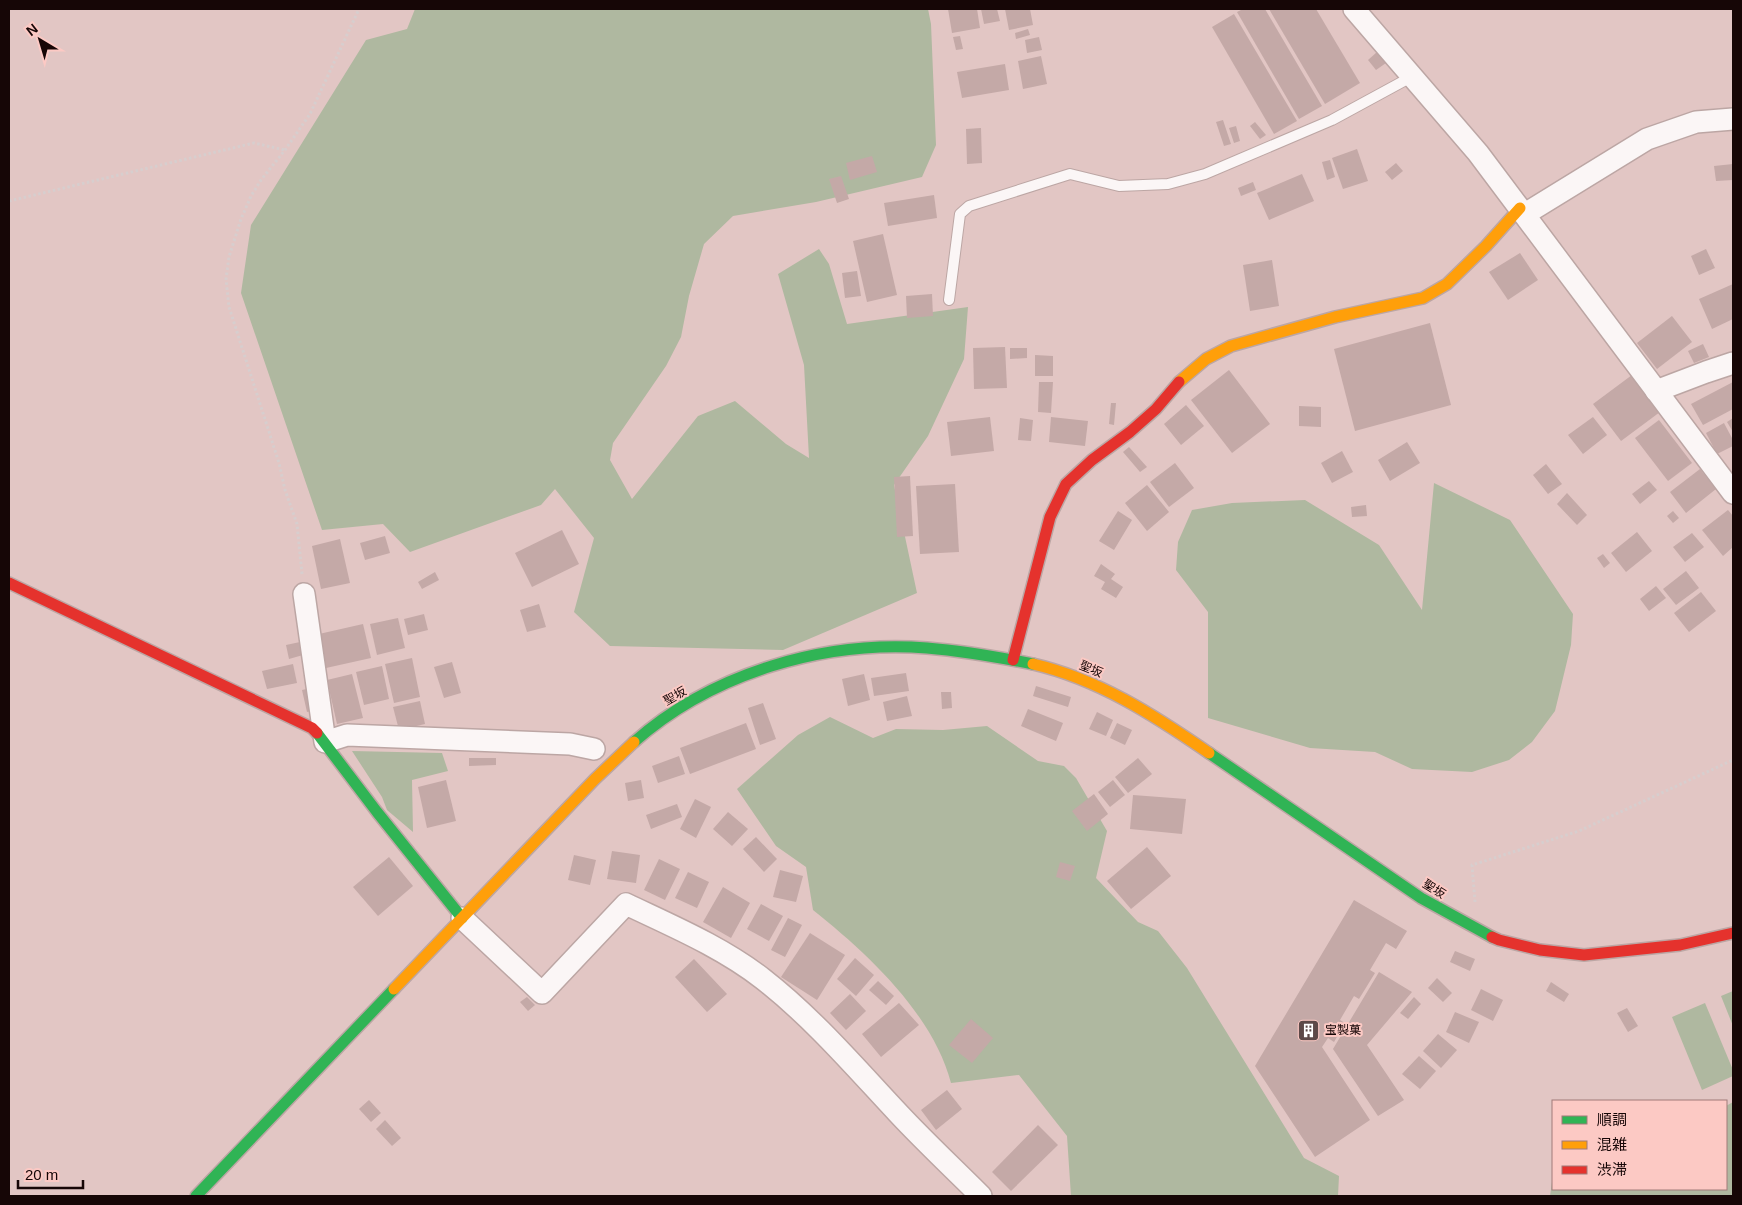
<svg xmlns="http://www.w3.org/2000/svg" width="1742" height="1205" font-family="Arial,'Noto Sans JP',sans-serif">
  <rect width="100%" height="100%" fill="#e2c6c4"/>
  <g fill="#afb8a0">
    <path d="M 415,9 L 928,9 L 931,24 L 936,145 L 922,177 L 816,202 L 733,216 L 704,244 L 689,296 L 681,337 L 666,366 L 613,443 L 610,460 L 632,499 L 698,416 L 735,401 L 786,444 L 809,458 L 804,365 L 778,274 L 819,249 L 829,264 L 847,324 L 968,307 L 964,359 L 928,436 L 894,485 L 917,593 L 783,650 L 610,646 L 574,612 L 594,538 L 555,489 L 541,505 L 410,552 L 383,524 L 322,530 L 241,293 L 251,225 L 366,40 L 407,29 Z"/>
    <path d="M 1434,483 L 1510,520 L 1573,614 L 1571,645 L 1555,711 L 1532,742 L 1509,760 L 1472,772 L 1412,769 L 1375,752 L 1310,748 L 1208,718 L 1208,612 L 1176,570 L 1178,542 L 1192,510 L 1232,503 L 1305,500 L 1379,545 L 1422,610 Z"/>
    <path d="M 830,717 L 873,738 L 896,729 L 943,730 L 987,726 L 1038,761 L 1064,766 L 1076,778 L 1107,831 L 1096,878 L 1138,922 L 1158,931 L 1187,968 L 1304,1158 L 1339,1176 L 1338,1196 L 1071,1196 L 1067,1136 L 1019,1075 L 951,1083 C 933,1014 867,953 813,910 L 806,867 L 776,846 L 737,789 L 798,735 Z"/>
    <path d="M 352,751 L 442,753 L 448,771 L 412,780 L 413,832 L 387,810 L 382,797 Z"/>
    <path d="M 1733,991 L 1733,1026 L 1721,996 Z"/>
    <path d="M 1705,1003 L 1733,1070 L 1733,1076 L 1702,1090 L 1672,1017 Z"/>
    <path d="M 1733,1102 L 1733,1196 L 1550,1196 L 1553,1175 L 1553,1189 L 1726,1189 L 1726,1106 Z"/>
  </g>
  <g fill="#c4a9a7">
    <path d="M 948,9 L 977,9 L 980,28 L 952,33 Z"/>
    <path d="M 981,9 L 997,9 L 1000,21 L 984,24 Z"/>
    <path d="M 1005,9 L 1030,9 L 1033,25 L 1009,30 Z"/>
    <path d="M 1243,9 L 1265,9 L 1322,106 L 1299,119 L 1237,12 Z"/>
    <path d="M 1269,9 L 1316,9 L 1360,83 L 1325,104 Z"/>
    <path d="M 1234,14 L 1297,121 L 1274,134 L 1212,27 Z"/>
    <path d="M 1028,29 L 1030,35 L 1016,39 L 1015,33 Z"/>
    <path d="M 960,36 L 963,49 L 956,50 L 953,37 Z"/>
    <path d="M 1039,37 L 1042,50 L 1027,53 L 1025,40 Z"/>
    <path d="M 1377,52 L 1386,63 L 1376,70 L 1368,60 Z"/>
    <path d="M 1041,56 L 1047,84 L 1023,89 L 1018,61 Z"/>
    <path d="M 1005,64 L 1009,90 L 962,98 L 957,72 Z"/>
    <path d="M 1223,120 L 1231,144 L 1224,146 L 1216,122 Z"/>
    <path d="M 1255,122 L 1266,135 L 1260,139 L 1250,126 Z"/>
    <path d="M 1236,126 L 1240,141 L 1234,143 L 1229,128 Z"/>
    <path d="M 981,128 L 982,163 L 967,164 L 966,129 Z"/>
    <path d="M 1357,149 L 1368,181 L 1343,189 L 1332,158 Z"/>
    <path d="M 872,156 L 877,172 L 850,180 L 846,163 Z"/>
    <path d="M 1330,160 L 1335,177 L 1327,180 L 1322,162 Z"/>
    <path d="M 1396,163 L 1403,171 L 1392,180 L 1385,172 Z"/>
    <path d="M 1733,164 L 1733,180 L 1716,181 L 1714,166 Z"/>
    <path d="M 1302,174 L 1314,201 L 1269,220 L 1257,193 Z"/>
    <path d="M 841,176 L 849,199 L 837,203 L 829,179 Z"/>
    <path d="M 1253,182 L 1256,190 L 1241,196 L 1238,188 Z"/>
    <path d="M 934,195 L 937,218 L 888,226 L 884,203 Z"/>
    <path d="M 883,234 L 897,295 L 867,302 L 853,241 Z"/>
    <path d="M 1706,249 L 1715,268 L 1699,275 L 1691,256 Z"/>
    <path d="M 1520,253 L 1538,280 L 1508,300 L 1489,272 Z"/>
    <path d="M 1272,260 L 1279,306 L 1250,311 L 1243,265 Z"/>
    <path d="M 857,271 L 861,296 L 845,298 L 842,273 Z"/>
    <path d="M 1733,284 L 1733,319 L 1712,329 L 1699,299 Z"/>
    <path d="M 932,294 L 933,316 L 907,318 L 906,296 Z"/>
    <path d="M 1672,316 L 1692,342 L 1657,369 L 1637,343 Z"/>
    <path d="M 1430,323 L 1451,405 L 1355,431 L 1334,349 Z"/>
    <path d="M 1703,344 L 1709,357 L 1694,363 L 1688,351 Z"/>
    <path d="M 1005,347 L 1007,388 L 974,389 L 973,348 Z"/>
    <path d="M 1010,348 L 1027,348 L 1027,358 L 1010,359 Z"/>
    <path d="M 1035,355 L 1053,356 L 1053,376 L 1035,376 Z"/>
    <path d="M 1229,370 L 1270,424 L 1232,453 L 1191,400 Z"/>
    <path d="M 1632,375 L 1660,412 L 1621,441 L 1593,404 Z"/>
    <path d="M 1039,382 L 1053,382 L 1051,413 L 1038,412 Z"/>
    <path d="M 1733,382 L 1733,409 L 1703,425 L 1691,404 Z"/>
    <path d="M 1111,403 L 1116,403 L 1114,425 L 1109,424 Z"/>
    <path d="M 1186,405 L 1204,426 L 1181,445 L 1164,424 Z"/>
    <path d="M 1299,406 L 1321,407 L 1321,427 L 1299,426 Z"/>
    <path d="M 990,417 L 994,451 L 951,456 L 947,422 Z"/>
    <path d="M 1051,417 L 1088,421 L 1085,446 L 1049,442 Z"/>
    <path d="M 1593,417 L 1607,435 L 1583,454 L 1568,435 Z"/>
    <path d="M 1020,418 L 1033,420 L 1031,441 L 1018,440 Z"/>
    <path d="M 1733,418 L 1733,432 L 1727,422 Z"/>
    <path d="M 1659,420 L 1692,463 L 1668,481 L 1635,438 Z"/>
    <path d="M 1724,423 L 1733,440 L 1733,446 L 1717,454 L 1706,433 Z"/>
    <path d="M 1407,442 L 1420,463 L 1390,481 L 1378,460 Z"/>
    <path d="M 1129,447 L 1147,467 L 1140,472 L 1123,452 Z"/>
    <path d="M 1342,451 L 1353,472 L 1332,483 L 1321,463 Z"/>
    <path d="M 1175,463 L 1194,488 L 1169,507 L 1150,482 Z"/>
    <path d="M 1546,464 L 1562,484 L 1548,494 L 1533,475 Z"/>
    <path d="M 1700,469 L 1716,489 L 1686,513 L 1670,492 Z"/>
    <path d="M 910,476 L 913,536 L 897,537 L 894,477 Z"/>
    <path d="M 1649,481 L 1657,490 L 1640,504 L 1632,494 Z"/>
    <path d="M 955,484 L 959,552 L 920,554 L 916,486 Z"/>
    <path d="M 1147,485 L 1169,512 L 1147,531 L 1125,503 Z"/>
    <path d="M 1567,493 L 1587,515 L 1577,525 L 1557,504 Z"/>
    <path d="M 1366,505 L 1367,516 L 1352,517 L 1351,507 Z"/>
    <path d="M 1728,510 L 1733,516 L 1733,547 L 1723,556 L 1702,530 Z"/>
    <path d="M 1118,511 L 1132,520 L 1114,550 L 1099,541 Z"/>
    <path d="M 1673,511 L 1679,518 L 1673,523 L 1667,516 Z"/>
    <path d="M 562,530 L 579,564 L 532,587 L 515,553 Z"/>
    <path d="M 1637,532 L 1652,551 L 1626,572 L 1611,553 Z"/>
    <path d="M 1692,533 L 1704,547 L 1685,562 L 1673,547 Z"/>
    <path d="M 385,536 L 390,553 L 365,560 L 360,543 Z"/>
    <path d="M 340,539 L 350,583 L 321,589 L 312,546 Z"/>
    <path d="M 1603,554 L 1610,563 L 1604,568 L 1597,558 Z"/>
    <path d="M 1101,564 L 1115,574 L 1111,579 L 1123,587 L 1116,598 L 1101,589 L 1105,582 L 1094,576 Z"/>
    <path d="M 1686,571 L 1699,588 L 1676,605 L 1663,589 Z"/>
    <path d="M 435,572 L 439,580 L 422,589 L 418,582 Z"/>
    <path d="M 1656,586 L 1666,598 L 1649,611 L 1640,599 Z"/>
    <path d="M 1701,592 L 1716,611 L 1689,632 L 1674,613 Z"/>
    <path d="M 539,604 L 546,627 L 527,632 L 520,610 Z"/>
    <path d="M 424,614 L 428,630 L 408,635 L 404,619 Z"/>
    <path d="M 398,618 L 405,648 L 377,655 L 370,624 Z"/>
    <path d="M 363,624 L 371,658 L 326,668 L 319,634 Z"/>
    <path d="M 300,642 L 303,655 L 289,659 L 286,645 Z"/>
    <path d="M 412,658 L 420,697 L 394,703 L 385,664 Z"/>
    <path d="M 452,662 L 461,693 L 444,698 L 434,667 Z"/>
    <path d="M 293,664 L 297,683 L 267,689 L 262,671 Z"/>
    <path d="M 382,666 L 389,699 L 364,705 L 356,672 Z"/>
    <path d="M 906,673 L 909,691 L 874,696 L 871,678 Z"/>
    <path d="M 352,674 L 363,718 L 337,724 L 327,680 Z"/>
    <path d="M 864,674 L 870,700 L 848,706 L 842,679 Z"/>
    <path d="M 1036,686 L 1071,697 L 1068,707 L 1033,696 Z"/>
    <path d="M 311,688 L 316,710 L 307,712 L 302,690 Z"/>
    <path d="M 941,692 L 951,692 L 952,708 L 942,709 Z"/>
    <path d="M 907,696 L 912,716 L 887,721 L 883,702 Z"/>
    <path d="M 420,701 L 425,724 L 399,730 L 393,707 Z"/>
    <path d="M 763,703 L 776,739 L 760,745 L 748,708 Z"/>
    <path d="M 1028,709 L 1063,723 L 1056,741 L 1021,726 Z"/>
    <path d="M 1097,712 L 1113,720 L 1106,736 L 1089,729 Z"/>
    <path d="M 746,723 L 756,749 L 690,774 L 680,748 Z"/>
    <path d="M 1117,723 L 1132,730 L 1125,745 L 1110,738 Z"/>
    <path d="M 679,756 L 685,774 L 658,783 L 652,766 Z"/>
    <path d="M 469,758 L 496,758 L 496,765 L 469,766 Z"/>
    <path d="M 1138,758 L 1152,774 L 1128,793 L 1115,777 Z"/>
    <path d="M 446,780 L 456,821 L 427,828 L 418,787 Z"/>
    <path d="M 641,780 L 644,798 L 628,801 L 625,783 Z"/>
    <path d="M 1113,780 L 1125,795 L 1110,807 L 1098,792 Z"/>
    <path d="M 1094,794 L 1108,814 L 1087,831 L 1072,811 Z"/>
    <path d="M 1133,795 L 1186,799 L 1182,834 L 1130,829 Z"/>
    <path d="M 695,799 L 711,807 L 696,838 L 680,829 Z"/>
    <path d="M 677,804 L 682,817 L 651,829 L 646,815 Z"/>
    <path d="M 728,812 L 748,829 L 732,846 L 713,829 Z"/>
    <path d="M 756,837 L 777,859 L 764,872 L 743,849 Z"/>
    <path d="M 1147,847 L 1171,876 L 1131,909 L 1107,881 Z"/>
    <path d="M 612,851 L 640,855 L 636,883 L 607,879 Z"/>
    <path d="M 574,855 L 596,860 L 590,885 L 568,880 Z"/>
    <path d="M 389,857 L 413,886 L 378,916 L 353,887 Z"/>
    <path d="M 659,859 L 680,869 L 665,900 L 644,890 Z"/>
    <path d="M 1060,862 L 1075,866 L 1070,881 L 1056,877 Z"/>
    <path d="M 780,870 L 803,876 L 796,902 L 773,897 Z"/>
    <path d="M 688,872 L 709,882 L 697,908 L 675,898 Z"/>
    <path d="M 723,887 L 750,903 L 731,938 L 703,922 Z"/>
    <path d="M 1354,900 L 1407,931 L 1396,949 L 1386,943 L 1370,970 L 1375,973 L 1359,999 L 1354,996 L 1340,1020 L 1345,1023 L 1334,1042 L 1328,1038 L 1322,1047 L 1370,1120 L 1315,1157 L 1255,1066 Z"/>
    <path d="M 761,904 L 783,916 L 769,941 L 747,929 Z"/>
    <path d="M 788,918 L 802,925 L 785,957 L 771,950 Z"/>
    <path d="M 810,933 L 845,955 L 817,1000 L 781,977 Z"/>
    <path d="M 1455,951 L 1475,959 L 1470,971 L 1450,962 Z"/>
    <path d="M 855,958 L 874,975 L 856,996 L 837,979 Z"/>
    <path d="M 694,959 L 727,994 L 707,1012 L 675,977 Z"/>
    <path d="M 1379,972 L 1412,992 L 1367,1045 L 1404,1100 L 1378,1116 L 1333,1049 Z"/>
    <path d="M 1437,978 L 1452,993 L 1443,1002 L 1428,988 Z"/>
    <path d="M 878,981 L 894,996 L 886,1005 L 869,990 Z"/>
    <path d="M 1551,982 L 1569,994 L 1564,1002 L 1546,991 Z"/>
    <path d="M 1481,989 L 1503,1000 L 1493,1021 L 1471,1010 Z"/>
    <path d="M 850,994 L 866,1011 L 846,1030 L 830,1013 Z"/>
    <path d="M 527,997 L 535,1005 L 528,1011 L 520,1002 Z"/>
    <path d="M 1414,997 L 1421,1004 L 1408,1019 L 1400,1013 Z"/>
    <path d="M 899,1003 L 919,1025 L 881,1057 L 862,1034 Z"/>
    <path d="M 1627,1008 L 1638,1026 L 1628,1032 L 1617,1013 Z"/>
    <path d="M 1455,1012 L 1479,1022 L 1469,1043 L 1446,1032 Z"/>
    <path d="M 971,1019 L 993,1038 L 972,1063 L 949,1045 Z"/>
    <path d="M 1438,1034 L 1457,1050 L 1441,1068 L 1423,1051 Z"/>
    <path d="M 1419,1056 L 1436,1071 L 1420,1089 L 1402,1074 Z"/>
    <path d="M 947,1090 L 962,1109 L 936,1130 L 921,1110 Z"/>
    <path d="M 369,1100 L 381,1113 L 371,1122 L 359,1109 Z"/>
    <path d="M 385,1120 L 401,1138 L 392,1146 L 376,1129 Z"/>
    <path d="M 1038,1125 L 1058,1145 L 1011,1191 L 992,1172 Z"/>
  </g>
  <g fill="none" stroke-linecap="round" stroke-linejoin="round">
    <defs>
      <path id="lane" d="M 949,300 L 960,214 L 969,206 L 1070,174 L 1119,186 L 1168,184 L 1205,174 L 1332,120 L 1413,76"/>
      <g id="street">
        <path d="M 1354,9 L 1478,153 L 1733,493"/>
        <path d="M 1525,214 L 1647,139 L 1696,122 L 1733,119"/>
        <path d="M 1656,391 L 1706,372 L 1733,363"/>
        <path d="M 304,594 L 325,742 L 347,735 L 570,744 L 594,749"/>
        <path d="M 462,918 L 542,993 L 626,904 C 672,926 722,947 763,979 C 813,1018 854,1066 898,1113 C 925,1142 953,1168 981,1196"/>
      </g>
      <g id="fast">
        <path d="M 317,733 L 377,812 L 462,918"/>
        <path d="M 634,742 C 712,673 824,640 927,648 C 963,651 998,657 1033,664"/>
        <path d="M 1209,753 L 1421,898 L 1492,937"/>
        <path d="M 196,1196 L 394,989"/>
      </g>
      <g id="slow">
        <path d="M 1179,382 L 1206,359 L 1231,346 L 1335,317 L 1423,298 L 1447,284 L 1486,246 L 1520,208"/>
        <path d="M 1033,664 C 1098,679 1154,715 1209,753"/>
        <path d="M 394,989 L 595,779 L 634,742"/>
      </g>
      <g id="jam">
        <path d="M 9,583 L 312,728 L 317,733"/>
        <path d="M 1013,660 L 1050,517 L 1066,484 L 1092,460 L 1130,432 L 1156,409 L 1179,382"/>
        <path d="M 1492,937 L 1499,940 L 1540,950 L 1584,955 L 1680,945 L 1733,933"/>
      </g>
    </defs>
    <use href="#lane" stroke="#bca6a4" stroke-width="12"/>
    <use href="#street" stroke="#bca6a4" stroke-width="24"/>
    <use href="#fast" stroke="#bca6a4" stroke-width="14"/>
    <use href="#slow" stroke="#bca6a4" stroke-width="14"/>
    <use href="#jam" stroke="#bca6a4" stroke-width="14"/>
    <g stroke="#d7cece" stroke-width="3" stroke-dasharray="2.5 2.5" stroke-linecap="butt">
      <path d="M 9,201 L 254,143 L 285,150"/>
      <path d="M 302,574 L 297,524 L 285,490 L 279,463 L 229,307 L 226,279 L 229,257 L 241,219 L 251,196 L 261,180 L 285,150 L 310,114 L 359,9"/>
      <path d="M 1475,902 L 1472,865 L 1579,831 L 1733,760"/>
    </g>
    <use href="#lane" stroke="#fbf6f6" stroke-width="10"/>
    <use href="#street" stroke="#fbf6f6" stroke-width="21"/>
    <use href="#fast" stroke="#30b455" stroke-width="11"/>
    <use href="#slow" stroke="#ff9f0a" stroke-width="11"/>
    <use href="#jam" stroke="#e5322d" stroke-width="11"/>
  </g>
  <defs>
    <symbol id="building-square" viewBox="-11 -11 22 22"><rect x="-9" y="-9" width="18" height="18" rx="4" fill="#5d4948" stroke="#fcc9c4"/><path d="M-4-6H4V6H1V3H-1V6H-4ZM-2.5-4.3h1.7v1.8h-1.7ZM.8-4.3h1.7v1.8H.8ZM-2.5-1h1.7V.8h-1.7ZM.8-1h1.7V.8H.8Z" fill="#fff"/></symbol>
  </defs>
  <g fill-rule="evenodd">
    <use href="#building-square" x="1296" y="1018" width="25" height="25"/>
  </g>
  <g text-anchor="middle" dominant-baseline="central" stroke-width="4" stroke-linejoin="round" paint-order="stroke">
    <g font-size="12" fill="#160606" stroke="#fcc9c4">
      <text transform="translate(1091 669) rotate(22)">聖坂</text>
      <text transform="translate(675 696) rotate(-30)">聖坂</text>
      <text transform="translate(1434 889) rotate(32)">聖坂</text>
    </g>
    <g font-size="12" fill="#160606" stroke="#fcc9c4" text-anchor="start">
      <text x="1325" y="1030">宝製菓</text>
    </g>
  </g>
  <rect width="1742" height="1205" fill="none" stroke="#160606" stroke-width="20"/>
  <rect x="1552" y="1100" width="175" height="90" fill="#fcc9c4" stroke="#a07b78"/>
  <rect x="1562" y="1116" width="25" height="8" fill="#30b455" stroke="#a07b78"/>
  <text x="1597" y="1125" font-size="15" fill="#160606">順調</text>
  <rect x="1562" y="1141" width="25" height="8" fill="#ff9f0a" stroke="#a07b78"/>
  <text x="1597" y="1150" font-size="15" fill="#160606">混雑</text>
  <rect x="1562" y="1166" width="25" height="8" fill="#e5322d" stroke="#a07b78"/>
  <text x="1597" y="1175" font-size="15" fill="#160606">渋滞</text>
  <g transform="translate(40 40) rotate(322)" stroke="#fcc9c4" stroke-width="4" paint-order="stroke">
  <path d="M0-4L9 19L0 12L-9 19Z" fill="#160606"/>
  <text y="-8" font-size="14" font-weight="bold" text-anchor="middle" fill="#160606">N</text>
  </g>
  <path d="M18 1180v8h65v-8" fill="none" stroke="#160606" stroke-width="2.5"/>
  <text x="25" y="1180" font-size="15" fill="#160606" stroke="#fcc9c4" stroke-width="4" paint-order="stroke">20 m</text>
</svg>
